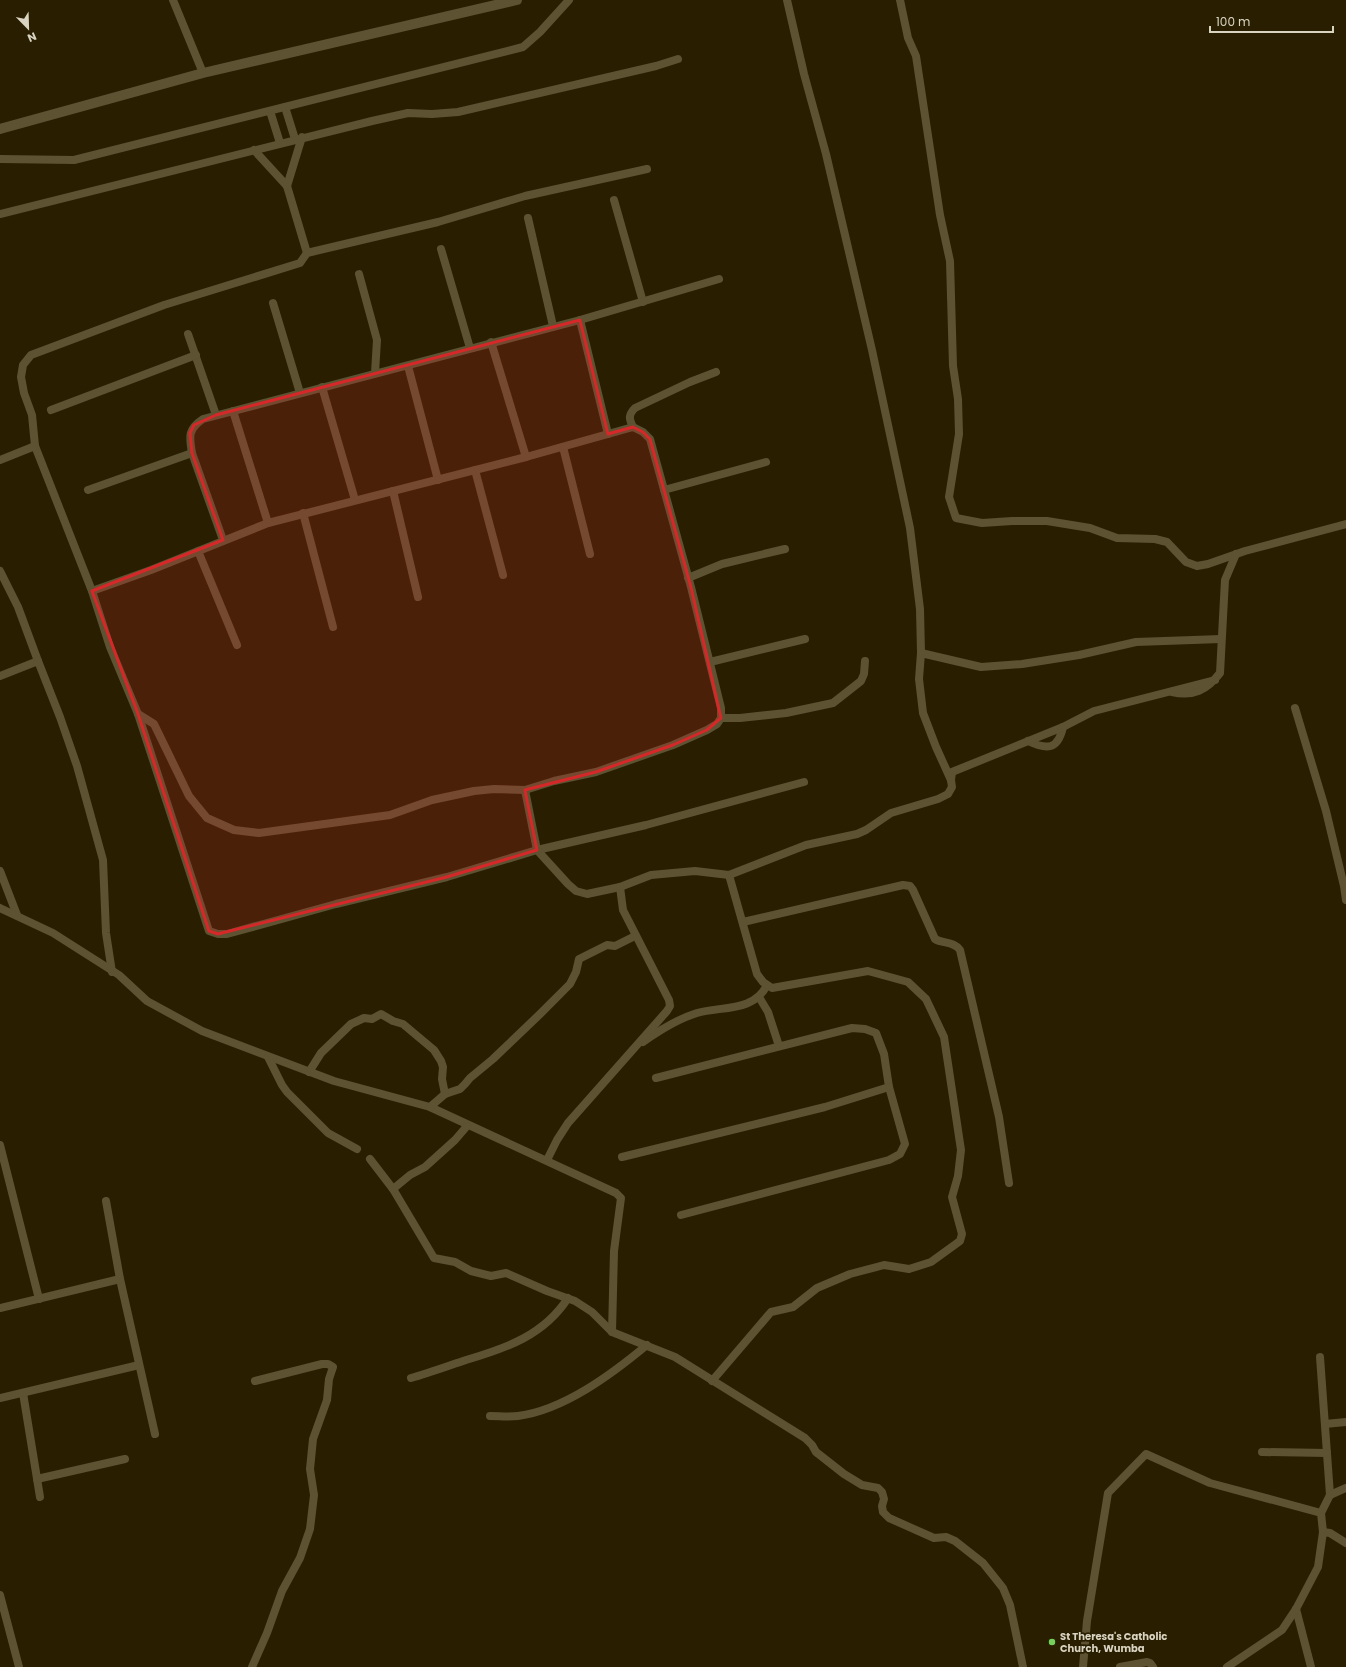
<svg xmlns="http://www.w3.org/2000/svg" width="1346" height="1667" font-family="Poppins,sans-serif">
  <rect width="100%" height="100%" fill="#291f00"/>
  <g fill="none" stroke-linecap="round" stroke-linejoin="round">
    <g stroke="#5d5232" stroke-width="8">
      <path d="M 173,0 L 203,73"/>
      <path d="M 900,0 L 908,38 L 916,56 L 940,215 L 950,261 L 953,366 L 958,399 L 959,434 L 949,497 L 956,518 L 982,523 L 1012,521 L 1047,521 L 1090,528 L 1117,538 L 1155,539 L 1167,542 L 1186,562 L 1197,566 L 1208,564 L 1245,551 L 1346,524"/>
      <path d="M 285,107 L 295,139"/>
      <path d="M 270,111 L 280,143"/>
      <path d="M 254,150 L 287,186 L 307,253"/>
      <path d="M 0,159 L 74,160 L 523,47 L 540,32 L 569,0"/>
      <path d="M 647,169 L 525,196 L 438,222 L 307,253 L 300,263 L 164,305 L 31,355 L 23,365 L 21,377 L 24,393 L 32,415 L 35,446 L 92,591 L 110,647 L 138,714 L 209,931 L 218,934 L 227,934 L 336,904 L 447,877 L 537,850 L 646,825 L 804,782"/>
      <path d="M 287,186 L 302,137"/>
      <path d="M 614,200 L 643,302"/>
      <path d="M 0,214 L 372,121 L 408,113 L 432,114 L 458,112 L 656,66 L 678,59"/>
      <path d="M 528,218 L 553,326"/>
      <path d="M 441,249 L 470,348"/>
      <path d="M 359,274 L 377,340 L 375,373"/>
      <path d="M 273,303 L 300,393"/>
      <path d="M 580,320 L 608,434"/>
      <path d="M 188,334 L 216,415"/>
      <path d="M 491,342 L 526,457"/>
      <path d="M 408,366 L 438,480"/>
      <path d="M 322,387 L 355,500"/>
      <path d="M 51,410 L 196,355"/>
      <path d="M 233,411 L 268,523"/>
      <path d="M 633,427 C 629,419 628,415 635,408 L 690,382 L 716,372"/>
      <path d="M 563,447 L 590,554"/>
      <path d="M 0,460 L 35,446"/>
      <path d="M 475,470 L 503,575"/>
      <path d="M 88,490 L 192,453"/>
      <path d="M 664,490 L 766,462"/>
      <path d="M 393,491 L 418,597"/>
      <path d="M 303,513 L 333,627"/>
      <path d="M 223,540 L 192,453 C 189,436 188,429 203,419 L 580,320 L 719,279"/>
      <path d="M 198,551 L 237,645"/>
      <path d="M 0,571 L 18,607 L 38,661 L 0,676"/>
      <path d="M 688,578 L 722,564 L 785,549"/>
      <path d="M 92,591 L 151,570 L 268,523 L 526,457 L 633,427 L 643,432 L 650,439 L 691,587 L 721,708 L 721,718 L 717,724 L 707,730 L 673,745 L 596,772 L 554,781 L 525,790 L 494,789 L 474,791 L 432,800 L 390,815 L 259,833 L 234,830 L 207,818 L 189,796 L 154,724 L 138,714"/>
      <path d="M 921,653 L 981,667 L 1022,664 L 1079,655 L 1136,642 L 1221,639"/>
      <path d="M 38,661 L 60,717 L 77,766 L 103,860 L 106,933 L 112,972"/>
      <path d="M 710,662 L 805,639"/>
      <path d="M 1172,692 C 1193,697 1207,690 1220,673 L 1225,580 L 1236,554"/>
      <path d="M 1295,708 L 1326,811 L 1344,886 L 1346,900"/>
      <path d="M 721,718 L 740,718 L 786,713 L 833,703 L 861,681 L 864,674 L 865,661"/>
      <path d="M 1028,741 C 1047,750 1058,750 1063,727"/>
      <path d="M 951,780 L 952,772 L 1063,727 L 1094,711 L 1215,680"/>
      <path d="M 525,790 L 537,850 L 568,884 L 576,891 L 587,894 L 620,887 L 651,875 L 695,871 L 729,875 L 806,845 L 857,834 L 866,830 L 891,813 L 938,799 L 948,794 L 952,787 L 951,780 L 936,747 L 923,713 L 919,679 L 921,653 L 920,609 L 910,528 L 872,350 L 826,154 L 804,74 L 787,0"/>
      <path d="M 0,871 L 17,915"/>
      <path d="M 0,908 L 53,933 L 119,975 L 147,1001 L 202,1031 L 334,1081 L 430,1107 L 616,1193 L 621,1198 L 614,1251 L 612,1332"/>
      <path d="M 743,922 L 903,885 L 910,886 L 913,890 L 935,939 C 943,944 954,941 960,950 L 999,1117 L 1009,1183"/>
      <path d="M 759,997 L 768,1012 L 779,1046"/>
      <path d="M 643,1042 C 660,1030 677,1019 697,1013 C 722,1006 754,1012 767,985"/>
      <path d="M 268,1057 L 282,1085 L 287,1092 L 328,1133 L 357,1149"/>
      <path d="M 309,1072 L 321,1053 L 351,1024 L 364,1018 L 372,1019 L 381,1014 L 393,1021 L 403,1024 L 434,1050 L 441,1061 L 443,1067 L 442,1079 L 445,1094"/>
      <path d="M 656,1078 L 852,1028 L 865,1029 L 876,1033 L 884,1054 L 889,1087 L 905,1144 L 900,1154 L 889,1160 L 681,1215"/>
      <path d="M 430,1107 L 445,1094 L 460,1089 L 465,1084 L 470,1078 L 493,1059 L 540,1014 L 570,984 L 576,972 L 579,959 L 607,945 L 615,946 L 635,936"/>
      <path d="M 0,1145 L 39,1299"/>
      <path d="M 622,1157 L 825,1107 L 889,1087"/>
      <path d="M 370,1159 L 393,1189 L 434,1258 L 455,1262 L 471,1271 L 491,1276 L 506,1273 L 547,1291 L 575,1301 L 592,1312 L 612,1332 L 675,1357 L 805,1438 L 812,1445 L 816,1452 L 844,1474 L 862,1485 L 878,1488 L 882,1492 L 884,1499 L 882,1506 L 883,1512 L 889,1518 L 934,1538 L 946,1537 L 955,1541 L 983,1563 L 1003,1588 L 1010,1605 L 1023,1667"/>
      <path d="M 547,1160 L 557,1140 L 568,1123 L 667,1011 L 670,1006 L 669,1000 L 623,910 L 620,887"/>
      <path d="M 393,1189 L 410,1175 L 425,1167 L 455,1140 L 467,1126"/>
      <path d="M 106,1201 L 120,1279 L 155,1434"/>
      <path d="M 0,1308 L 120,1279"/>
      <path d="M 1320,1357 L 1330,1495 L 1321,1513"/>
      <path d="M 411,1378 C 429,1373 448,1366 466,1360 C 507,1348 544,1335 568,1298"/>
      <path d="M 712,1381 L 771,1312 L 793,1307 L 817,1288 L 850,1274 L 884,1265 L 909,1269 L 931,1262 L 960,1241 L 962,1234 L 952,1197 L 958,1176 L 961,1150 L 944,1037 L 926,999 L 908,982 L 868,971 L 772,988 L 763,982 L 757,974 L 729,875"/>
      <path d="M 23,1393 L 40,1497"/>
      <path d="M 0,1398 L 139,1365"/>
      <path d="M 490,1416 C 499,1416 509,1417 518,1416 C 564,1410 612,1374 647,1345"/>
      <path d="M 1325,1424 L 1346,1422"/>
      <path d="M 1262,1452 L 1327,1453"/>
      <path d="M 37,1479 L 125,1459"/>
      <path d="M 1330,1495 L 1346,1488"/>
      <path d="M 1323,1532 L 1330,1533 L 1346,1543"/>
      <path d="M 0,1595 L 19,1667"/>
      <path d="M 1296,1609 L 1311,1667"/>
      <path d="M 252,1667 L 267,1633 L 282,1591 L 300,1558 L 310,1529 L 314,1495 L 310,1469 L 313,1439 L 327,1400 L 329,1379 L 333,1367 L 328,1364 L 322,1364 L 255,1381"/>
      <path d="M 1083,1667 L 1087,1621 L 1108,1493 L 1146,1454 L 1210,1483 L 1321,1513 L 1323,1532 L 1318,1567 L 1296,1609 L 1282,1630 L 1227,1667"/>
      <path d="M 1120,1667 L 1147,1662 L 1150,1663 L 1153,1667"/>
    </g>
    <path stroke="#5d5232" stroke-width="10" d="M 0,129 L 203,73 L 517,0"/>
  </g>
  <path fill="#d62828" fill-opacity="0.2" stroke="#d62828" stroke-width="3" stroke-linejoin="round" d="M 580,320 L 608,434 L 633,427 L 643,432 L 650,439 L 691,587 L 721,718 L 707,730 L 673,745 L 596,772 L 525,790 L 537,850 L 447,877 L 218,934 L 209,931 L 138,714 L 92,591 L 223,540 L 192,453 L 190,433 L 194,425 L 216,415 Z"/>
  <circle fill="#74d25c" stroke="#291f00" stroke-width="1.5" cx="1052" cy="1642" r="4"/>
  <g text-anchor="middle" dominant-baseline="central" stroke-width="3.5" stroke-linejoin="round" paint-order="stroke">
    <g font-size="10" font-weight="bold" fill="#d9d3c1" stroke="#291f00" text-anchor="start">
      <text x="1060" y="1636">St Theresa's Catholic<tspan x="1060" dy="12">Church, Wumba</tspan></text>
    </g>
  </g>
  <g transform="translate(28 28) rotate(157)" stroke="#291f00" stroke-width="3" paint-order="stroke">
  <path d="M0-3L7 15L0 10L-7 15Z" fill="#d9d3c1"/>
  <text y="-6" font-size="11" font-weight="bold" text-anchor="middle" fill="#d9d3c1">N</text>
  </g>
  <path d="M1210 26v6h123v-6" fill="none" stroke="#d9d3c1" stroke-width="2"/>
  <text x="1216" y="26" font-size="12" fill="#d9d3c1" stroke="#291f00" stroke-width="3" paint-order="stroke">100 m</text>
</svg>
